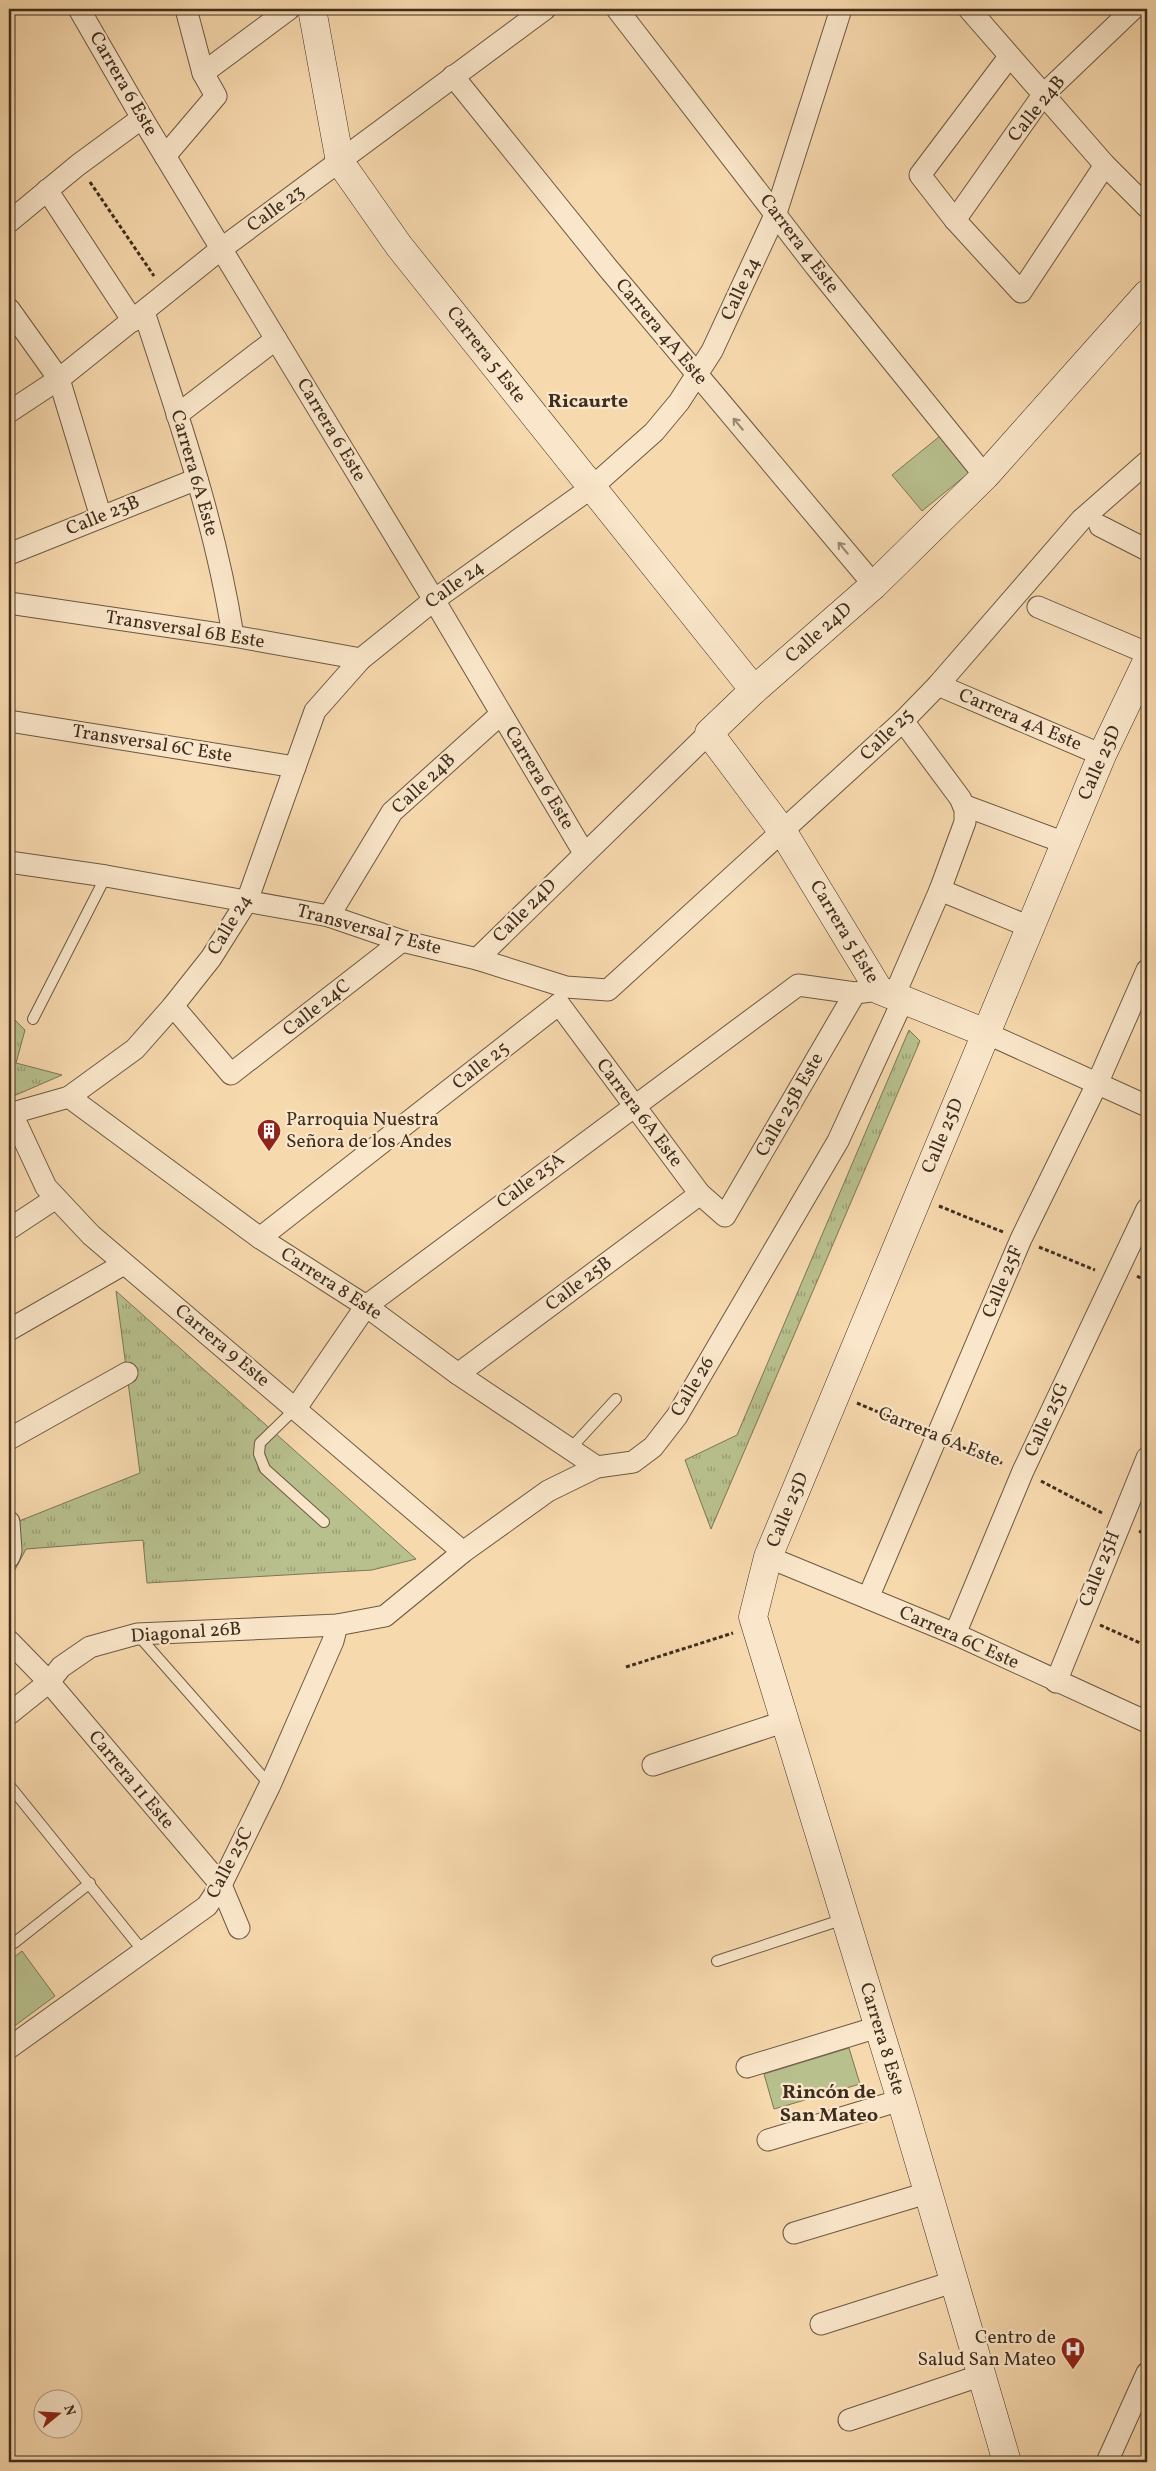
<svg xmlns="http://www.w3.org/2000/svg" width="1156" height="2471" font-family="Vollkorn,serif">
  <defs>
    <pattern id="grass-tufts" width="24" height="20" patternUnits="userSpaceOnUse" patternTransform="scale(1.25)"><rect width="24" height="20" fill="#b8c08e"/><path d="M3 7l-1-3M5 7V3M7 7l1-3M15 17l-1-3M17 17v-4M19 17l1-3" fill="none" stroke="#979c73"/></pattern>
  </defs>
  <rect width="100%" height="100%" fill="#f7d9ae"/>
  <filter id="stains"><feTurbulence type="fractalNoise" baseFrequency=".004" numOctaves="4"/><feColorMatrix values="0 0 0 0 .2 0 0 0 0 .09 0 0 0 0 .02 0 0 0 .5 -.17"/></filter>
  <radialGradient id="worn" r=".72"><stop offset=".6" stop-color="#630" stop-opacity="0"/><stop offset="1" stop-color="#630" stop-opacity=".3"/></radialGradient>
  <g fill="url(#grass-tufts)" stroke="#7b7756">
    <path d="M 9,1014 L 25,1030 L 16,1063 L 62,1075 L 9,1098 Z"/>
    <path d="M 909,1030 L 920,1041 L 711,1529 L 685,1460 L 737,1435 Z"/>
    <path d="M 116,1291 L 416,1559 L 372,1570 L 147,1583 L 143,1540 L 26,1549 L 9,1581 L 9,1525 L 140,1473 Z"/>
  </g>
  <g fill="#b8c08e" stroke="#7b7756">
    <path d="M 940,436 L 970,472 L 922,511 L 892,475 Z"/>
    <path d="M 22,1951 L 55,1996 L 9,2030 L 9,1961 Z"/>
    <path d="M 849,2048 L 860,2084 L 774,2109 L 764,2074 Z"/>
  </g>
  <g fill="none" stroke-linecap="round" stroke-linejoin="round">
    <defs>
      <g id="lane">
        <path d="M 33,1019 L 106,876"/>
        <path d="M 296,1408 L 260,1443 L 259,1454 L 265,1469 L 324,1522"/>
        <path d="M 571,1448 L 616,1399"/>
        <path d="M 137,1634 L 270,1785"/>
        <path d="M 9,1785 L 143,1951"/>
        <path d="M 9,1936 L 14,1943 L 90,1883"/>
        <path d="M 717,1961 L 844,1919"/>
      </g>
      <g id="street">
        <path d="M 79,9 L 142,118 L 434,600 L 584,853"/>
        <path d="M 617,9 L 816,267 L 985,476"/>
        <path d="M 969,9 L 1105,165 L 1147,207"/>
        <path d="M 1009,57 L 920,175 L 955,220 L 1021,292 L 1105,165"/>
        <path d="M 203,73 L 289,9"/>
        <path d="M 453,76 L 607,267 L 874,585"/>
        <path d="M 165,156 L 216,96 L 203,73 L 186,9"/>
        <path d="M 47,190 L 133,321"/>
        <path d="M 955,220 L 1043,95 L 1133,9"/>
        <path d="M 9,222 L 78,165 L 142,118"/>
        <path d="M 9,309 L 59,379 L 101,517"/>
        <path d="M 144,312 C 179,419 216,525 233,636"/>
        <path d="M 9,412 L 59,379 L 221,249 L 545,9"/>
        <path d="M 177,415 L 276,339"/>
        <path d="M 1100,526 L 1147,550"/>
        <path d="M 9,554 L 197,479"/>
        <path d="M 9,603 L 233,636 L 361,659"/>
        <path d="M 1038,607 L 1147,653"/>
        <path d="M 938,685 L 1102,755"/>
        <path d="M 9,721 L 295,767"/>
        <path d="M 963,805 L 1065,843"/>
        <path d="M 9,862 L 106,876 L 329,916 L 402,941 L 477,959 L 566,987 L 608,990 L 903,721 L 938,685 L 1081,520 L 1147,462"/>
        <path d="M 940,890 L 1030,927"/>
        <path d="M 329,916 L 392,812 L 501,714"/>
        <path d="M 477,959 L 709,733"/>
        <path d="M 894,996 L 940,890 L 965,822 L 965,808 L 960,798 L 903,721"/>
        <path d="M 559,1004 L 700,1194 L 725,1216 L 855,993"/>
        <path d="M 173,1006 L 231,1074 L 402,941"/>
        <path d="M 986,1033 L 1147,1106"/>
        <path d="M 69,1097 L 260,1238 L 366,1306 L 458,1374 L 597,1467"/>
        <path d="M 9,1114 L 69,1097 L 135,1049 L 173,1006 L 211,958 L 247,901 L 315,711 L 361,659 L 434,600 L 591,488 L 654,432 L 679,402 L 712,351 L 776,213 L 841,9"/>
        <path d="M 12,1114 L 46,1187 L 91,1235 L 463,1552"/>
        <path d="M 9,1229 L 56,1198"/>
        <path d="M 260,1238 L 559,1004"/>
        <path d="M 9,1330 L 124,1264"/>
        <path d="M 458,1374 L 700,1194"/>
        <path d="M 296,1408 L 366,1306 L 798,985 L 855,993 L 879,990"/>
        <path d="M 9,1439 L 127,1373"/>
        <path d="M 9,1522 L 11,1551 L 9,1557"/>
        <path d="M 768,1557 L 955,1634 L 1147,1722"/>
        <path d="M 868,1598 L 1021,1239 L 1097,1084 L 1147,970"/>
        <path d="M 955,1634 L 1023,1471 L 1147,1209"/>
        <path d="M 9,1641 L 49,1682 L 221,1885 L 239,1928"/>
        <path d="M 1056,1682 L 1147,1458"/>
        <path d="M 9,1714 L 49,1682 L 61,1667 L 90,1647 L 137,1634 L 337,1625 L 385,1616 L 463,1552 L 548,1491 L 597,1467 L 633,1462 L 653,1447 L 677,1416 L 838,1141 L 903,1000"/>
        <path d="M 653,1765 L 786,1721"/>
        <path d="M 9,2048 L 207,1906 L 221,1885 L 270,1785 L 333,1641 L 337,1625"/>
        <path d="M 747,2067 L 878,2027"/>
        <path d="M 768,2140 L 901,2100"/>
        <path d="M 794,2233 L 927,2193"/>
        <path d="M 821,2324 L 953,2282"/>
        <path d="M 849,2420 L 982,2375"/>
        <path d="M 1107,2462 L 1147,2373"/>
      </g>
      <g id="secondary">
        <path d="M 312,9 L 340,162 L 399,246 L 754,690"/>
        <path d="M 986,1033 L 879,990 L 783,832 L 709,733 L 754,690 L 874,585 L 985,476 L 1147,294"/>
        <path d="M 1007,2462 L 901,2100 L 753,1617 L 768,1557 L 1102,755 L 1147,661"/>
      </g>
    </defs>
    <use href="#lane" stroke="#6c5942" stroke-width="12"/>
    <use href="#street" stroke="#6c5942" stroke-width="23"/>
    <use href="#secondary" stroke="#3e2e1e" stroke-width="29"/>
    <g stroke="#3e2e1e" stroke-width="3" stroke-dasharray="4 2.5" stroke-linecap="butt">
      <path d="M 90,182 L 154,276"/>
      <path d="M 939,1206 L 1003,1232"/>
      <path d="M 1039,1247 L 1095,1270"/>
      <path d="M 1137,1276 L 1147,1282"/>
      <path d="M 857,1403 L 918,1429"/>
      <path d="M 956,1445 L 1004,1464"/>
      <path d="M 1041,1481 L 1102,1513"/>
      <path d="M 1139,1531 L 1147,1535"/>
      <path d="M 1100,1625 L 1147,1646"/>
      <path d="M 626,1667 L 733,1633"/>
    </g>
    <use href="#lane" stroke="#fae6ca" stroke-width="10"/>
    <use href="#street" stroke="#fae6ca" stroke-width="21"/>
    <use href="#secondary" stroke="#fae6ca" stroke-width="28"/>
  </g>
  <defs><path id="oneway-shaft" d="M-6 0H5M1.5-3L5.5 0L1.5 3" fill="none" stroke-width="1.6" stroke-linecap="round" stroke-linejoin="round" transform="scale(1.25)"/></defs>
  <g stroke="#9c8a74">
    <use href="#oneway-shaft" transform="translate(738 424) rotate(-130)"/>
    <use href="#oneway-shaft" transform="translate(843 548) rotate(-130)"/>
  </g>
  <defs>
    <symbol id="building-pin" viewBox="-11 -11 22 30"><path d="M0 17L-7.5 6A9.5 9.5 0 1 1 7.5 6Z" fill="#8f2418" stroke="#fae6ca"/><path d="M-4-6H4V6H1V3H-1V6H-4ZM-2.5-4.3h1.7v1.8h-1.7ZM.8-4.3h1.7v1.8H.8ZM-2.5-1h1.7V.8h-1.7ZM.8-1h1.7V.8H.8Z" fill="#fff"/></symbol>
    <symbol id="hospital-pin" viewBox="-11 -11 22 30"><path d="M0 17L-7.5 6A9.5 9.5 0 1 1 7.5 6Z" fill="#8f2418" stroke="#fae6ca"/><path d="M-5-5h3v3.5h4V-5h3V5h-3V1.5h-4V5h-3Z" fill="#fff"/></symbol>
  </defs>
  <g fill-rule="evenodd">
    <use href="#building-pin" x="255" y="1117" width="28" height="38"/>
    <use href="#hospital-pin" x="1059" y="2335" width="28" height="38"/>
  </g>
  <g text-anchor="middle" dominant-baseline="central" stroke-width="4.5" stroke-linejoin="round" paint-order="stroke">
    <g font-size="19" fill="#3e2e1e" stroke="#fae6ca">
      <text transform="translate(123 84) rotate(60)">Carrera 6 Este</text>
      <text transform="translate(1037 109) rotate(-51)">Calle 24B</text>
      <text transform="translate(276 209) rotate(-36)">Calle 23</text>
      <text transform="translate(799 244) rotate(53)">Carrera 4 Este</text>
      <text transform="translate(741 289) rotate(-65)">Calle 24</text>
      <text transform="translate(661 332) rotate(50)">Carrera 4A Este</text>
      <text transform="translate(486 355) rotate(52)">Carrera 5 Este</text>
      <text transform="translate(331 430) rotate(59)">Carrera 6 Este</text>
      <text transform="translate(194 473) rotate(74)">Carrera 6A Este</text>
      <text transform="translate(103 516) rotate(-22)">Calle 23B</text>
      <text transform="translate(455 585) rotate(-36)">Calle 24</text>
      <text transform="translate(185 630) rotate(9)">Transversal 6B Este</text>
      <text transform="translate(819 633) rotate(-41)">Calle 24D</text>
      <text transform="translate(1020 720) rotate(23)">Carrera 4A Este</text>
      <text transform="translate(887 735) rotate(-44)">Calle 25</text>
      <text transform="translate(152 744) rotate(9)">Transversal 6C Este</text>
      <text transform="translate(1100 763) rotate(-66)">Calle 25D</text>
      <text transform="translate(539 778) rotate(59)">Carrera 6 Este</text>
      <text transform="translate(424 784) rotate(-43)">Calle 24B</text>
      <text transform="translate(525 911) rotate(-45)">Calle 24D</text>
      <text transform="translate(230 925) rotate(-59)">Calle 24</text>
      <text transform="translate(369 930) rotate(15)">Transversal 7 Este</text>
      <text transform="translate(844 932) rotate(59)">Carrera 5 Este</text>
      <text transform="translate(317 1008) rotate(-38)">Calle 24C</text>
      <text transform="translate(481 1066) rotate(-38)">Calle 25</text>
      <text transform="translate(790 1105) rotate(-60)">Calle 25B Este</text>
      <text transform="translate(639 1113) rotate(53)">Carrera 6A Este</text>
      <text transform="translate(943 1136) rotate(-67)">Calle 25D</text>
      <text transform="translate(531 1181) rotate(-37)">Calle 25A</text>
      <text transform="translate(1003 1282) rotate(-67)">Calle 25F</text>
      <text transform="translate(331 1284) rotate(33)">Carrera 8 Este</text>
      <text transform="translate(579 1284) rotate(-37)">Calle 25B</text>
      <text transform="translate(222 1346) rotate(40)">Carrera 9 Este</text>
      <text transform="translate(693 1387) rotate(-59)">Calle 26</text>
      <text transform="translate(1047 1420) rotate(-65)">Calle 25G</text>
      <text transform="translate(939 1437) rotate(22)">Carrera 6A Este</text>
      <text transform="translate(788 1510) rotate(-67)">Calle 25D</text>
      <text transform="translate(1100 1569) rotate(-68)">Calle 25H</text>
      <text transform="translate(186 1633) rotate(-4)">Diagonal 26B</text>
      <text transform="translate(959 1638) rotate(24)">Carrera 6C Este</text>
      <text transform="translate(131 1780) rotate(50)">Carrera 11 Este</text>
      <text transform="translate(230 1863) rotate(-62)">Calle 25C</text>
      <text transform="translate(882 2039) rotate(73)">Carrera 8 Este</text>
    </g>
    <g font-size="19" fill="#3e2e1e" stroke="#fae6ca" text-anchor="start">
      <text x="286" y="1120">Parroquia Nuestra<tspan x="286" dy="22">Señora de los Andes</tspan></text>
      <text x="1056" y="2338" text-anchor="end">Centro de<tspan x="1056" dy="22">Salud San Mateo</tspan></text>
    </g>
    <g font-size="20" font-weight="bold" fill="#3e2e1e" stroke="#fae6ca">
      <text x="588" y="402">Ricaurte</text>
      <text x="829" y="2093">Rincón de<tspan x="829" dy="23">San Mateo</tspan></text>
    </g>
  </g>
  <rect width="1156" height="2471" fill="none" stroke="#f7d9ae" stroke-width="30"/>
  <rect x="10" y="10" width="1136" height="2451" fill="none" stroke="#3e2e1e" stroke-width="2.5"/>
  <rect x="15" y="15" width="1126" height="2441" fill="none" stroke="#3e2e1e"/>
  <g transform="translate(58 2414) rotate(72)"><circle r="24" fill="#fae6ca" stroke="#af9c85"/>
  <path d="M0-4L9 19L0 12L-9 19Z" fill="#8f2418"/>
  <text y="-8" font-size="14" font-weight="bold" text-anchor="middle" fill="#3e2e1e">N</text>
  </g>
  <rect width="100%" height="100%" filter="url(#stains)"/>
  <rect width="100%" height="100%" fill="url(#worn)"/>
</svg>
